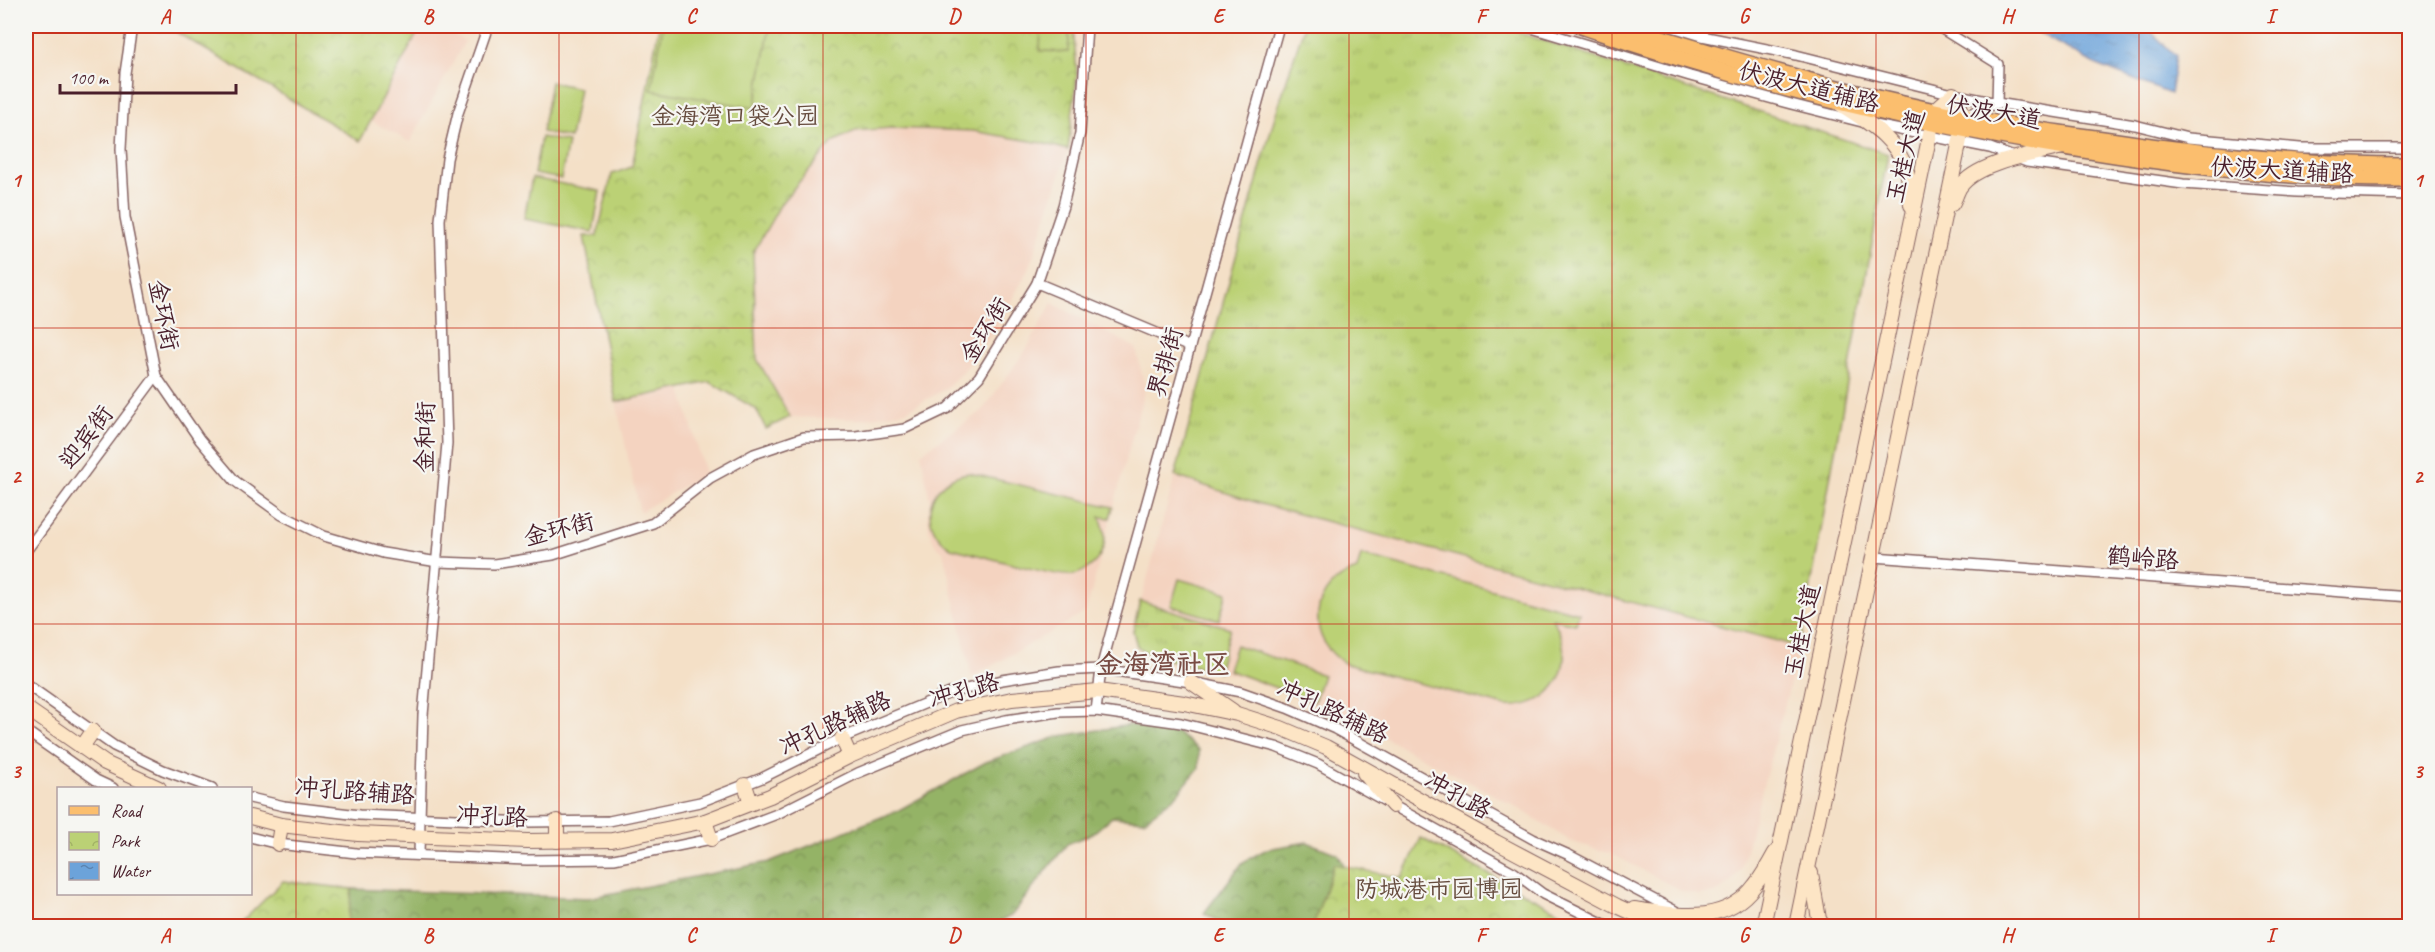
<svg xmlns="http://www.w3.org/2000/svg" width="2435" height="952" font-family="Caveat,'LXGW WenKai TC',sans-serif">
  <defs>
    <pattern id="grass-tufts" width="24" height="20" patternUnits="userSpaceOnUse" patternTransform="scale(1.5)"><rect width="24" height="20" fill="#bbd175"/><path d="M3 7l-1-3M5 7V3M7 7l1-3M15 17l-1-3M17 17v-4M19 17l1-3" fill="none" stroke="#a2b365"/></pattern>
    <pattern id="forest-crowns" width="20" height="18" patternUnits="userSpaceOnUse" patternTransform="scale(1.5)"><rect width="20" height="18" fill="#94b366"/><path d="M2 6a3 3 0 1 1 6 0M12 15a3 3 0 1 1 6 0" fill="none" stroke="#7b9154"/></pattern>
    <pattern id="park-crowns" width="20" height="18" patternUnits="userSpaceOnUse" patternTransform="scale(1.5)"><rect width="20" height="18" fill="#bbd175"/><path d="M2 6a3 3 0 1 1 6 0M12 15a3 3 0 1 1 6 0" fill="none" stroke="#a2b365"/></pattern>
    <pattern id="water-ripples" width="26" height="14" patternUnits="userSpaceOnUse" patternTransform="scale(1.5)"><rect width="26" height="14" fill="#6ca3da"/><path d="M2 4q2-2 4 0t4 0M15 11q2-2 4 0t4 0" fill="none" stroke="#5b84b1"/></pattern>
  </defs>
  <rect width="100%" height="100%" fill="#f6f6f2"/>
  <filter id="ink" filterUnits="userSpaceOnUse"><feTurbulence type="fractalNoise" baseFrequency=".0167" numOctaves="2"/><feDisplacementMap in="SourceGraphic" scale="12" xChannelSelector="R" yChannelSelector="G"/><feConvolveMatrix kernelMatrix="1 2 1 2 8 2 1 2 1" color-interpolation-filters="sRGB"/></filter>
  <filter id="wash" filterUnits="userSpaceOnUse"><feTurbulence type="fractalNoise" baseFrequency=".008" numOctaves="4" result="noise"/><feDisplacementMap in="SourceGraphic" scale="24" xChannelSelector="R" yChannelSelector="G"/><feGaussianBlur stdDeviation="1.35" result="paint"/><feColorMatrix in="noise" values="0 0 0 0 0 0 0 0 0 0 0 0 0 0 0 0 0 1.4 0 .05"/><feComposite in="paint" operator="in"/></filter>
  <g filter="url(#wash)">
    <rect width="100%" height="100%" fill="#f4e0c7"/>
    <g fill="#f4d3c0">
      <path d="M 402,26 L 437,26 L 465,41 L 410,142 L 355,112 Z"/>
      <path d="M 891,128 L 973,131 L 1042,143 L 1068,150 L 1029,269 L 993,333 L 967,367 L 945,389 L 906,411 L 860,419 L 790,417 L 757,359 L 753,253 L 782,202 L 833,142 L 855,131 Z"/>
      <path d="M 1052,303 L 1136,348 L 1145,388 L 1086,612 L 972,677 L 943,551 L 935,544 L 929,530 L 928,515 L 930,501 L 921,453 L 982,411 L 1026,350 Z"/>
      <path d="M 681,389 L 705,473 L 640,512 L 616,402 Z"/>
      <path d="M 1175,476 L 1261,504 L 1800,647 L 1741,869 L 1730,884 L 1714,893 L 1699,895 L 1682,891 L 1612,854 L 1570,841 L 1515,806 L 1341,715 L 1249,679 L 1150,655 L 1137,646 L 1133,631 Z"/>
    </g>
    <g fill="url(#grass-tufts)" stroke="#827850" stroke-width="1.5">
      <path d="M 1304,26 L 1503,26 L 1520,33 L 1888,154 L 1800,647 L 1261,504 L 1175,476 L 1273,123 Z"/>
      <path d="M 1140,601 L 1230,628 L 1218,672 L 1150,655 L 1137,646 L 1133,631 Z"/>
    </g>
    <g fill="url(#forest-crowns)" stroke="#6f6948" stroke-width="1.5">
      <path d="M 1130,725 L 1172,729 L 1199,750 L 1199,768 L 1175,797 L 1144,820 L 1112,817 L 1093,833 L 1067,844 L 1012,915 L 993,926 L 346,926 L 352,889 L 588,898 L 769,862 L 899,810 L 986,762 L 1060,736 Z"/>
      <path d="M 1307,842 L 1338,854 L 1350,876 L 1330,926 L 1227,926 L 1204,913 L 1243,862 L 1267,849 Z"/>
    </g>
    <g fill="url(#park-crowns)" stroke="#827850" stroke-width="1.5">
      <path d="M 142,26 L 421,26 L 360,141 L 176,32 L 149,30 Z"/>
      <path d="M 659,26 L 1073,26 L 1077,75 L 1068,150 L 1042,143 L 973,131 L 891,128 L 855,131 L 833,142 L 782,202 L 753,253 L 757,359 L 790,417 L 766,429 L 756,409 L 710,382 L 616,402 L 584,236 L 597,236 L 612,174 L 632,167 Z"/>
      <path d="M 1421,838 L 1586,926 L 1313,926 L 1334,864 L 1402,878 Z"/>
      <path d="M 283,881 L 352,889 L 347,926 L 238,926 Z"/>
    </g>
    <g fill="#bbd175" stroke="#827850" stroke-width="1.5">
      <path d="M 663,26 L 770,26 L 755,108 L 651,90 Z"/>
      <path d="M 1041,26 L 1070,26 L 1068,52 L 1040,51 Z"/>
      <path d="M 551,82 L 579,88 L 570,138 L 542,132 Z"/>
      <path d="M 541,137 L 568,142 L 561,179 L 534,174 Z"/>
      <path d="M 532,178 L 600,191 L 593,232 L 524,219 Z"/>
      <path d="M 969,473 L 1113,507 L 1110,518 L 1100,517 C 1105,528 1107,541 1101,553 C 1096,564 1085,572 1073,575 C 1056,578 974,553 951,548 C 915,525 928,478 969,473 Z"/>
      <path d="M 1361,555 L 1579,613 L 1576,624 L 1552,619 C 1580,660 1557,710 1505,706 L 1346,664 C 1304,639 1310,584 1357,570 Z"/>
      <path d="M 1179,579 L 1227,593 L 1219,620 L 1171,606 Z"/>
      <path d="M 1236,645 L 1323,675 L 1314,702 L 1228,670 Z"/>
    </g>
    <path fill="url(#water-ripples)" stroke="#5b6182" stroke-width="1.5" d="M 2026,26 L 2145,26 L 2176,56 L 2170,94 L 2095,64 Z"/>
  </g>
  <g filter="url(#ink)">
    <g fill="none" stroke-linecap="round" stroke-linejoin="round">
      <defs>
        <g id="street">
          <path d="M 132,26 L 125,73 L 121,149 L 125,217 L 156,376 L 200,440 L 235,481 L 282,515 L 324,536 L 383,553 L 438,562 L 494,564 L 553,555 L 653,523 L 710,478 L 754,454 L 804,437 L 856,436 L 904,429 L 948,408 L 979,377 L 1037,283 L 1063,206 L 1080,133 L 1087,26"/>
          <path d="M 1525,26 L 1690,76 L 1791,104 L 1870,124 L 1990,148 L 2027,162 L 2183,184 L 2297,192 L 2410,195"/>
          <path d="M 1669,26 L 1702,36 L 1796,55 L 1953,94 L 1997,103 L 2135,125 L 2188,138 L 2300,148 L 2410,148"/>
          <path d="M 1937,26 L 1998,64 L 1997,103 L 1967,115"/>
          <path d="M 1037,283 L 1190,347"/>
          <path d="M 26,551 L 156,376"/>
          <path d="M 1874,557 L 2410,597"/>
          <path d="M 26,684 L 114,746 L 163,770 L 212,788"/>
          <path d="M 1096,711 L 1101,669 L 1110,635 L 1279,26"/>
          <path d="M 26,731 L 96,780 L 113,788"/>
          <path d="M 250,798 L 284,806 L 359,815 L 528,822 L 609,821 L 700,802 L 762,778 L 842,738 L 950,693 L 1002,680 L 1059,671 L 1101,669 L 1191,682 L 1241,692 L 1287,708 L 1335,729 L 1533,839 L 1569,855 L 1704,926"/>
          <path d="M 250,837 L 278,844 L 356,853 L 527,860 L 614,859 L 711,839 L 777,814 L 858,773 L 962,730 L 1006,720 L 1058,712 L 1096,711 L 1181,723 L 1276,747 L 1318,764 L 1515,873 L 1543,894 L 1608,926"/>
          <path d="M 419,854 L 423,715 L 447,443 L 440,220 L 447,159 L 458,113 L 488,26"/>
        </g>
        <g id="secondary">
          <path d="M 1840,104 C 1867,122 1898,139 1907,172 C 1910,182 1910,194 1911,205"/>
          <path d="M 1952,204 C 1955,199 1957,192 1960,187 C 1977,162 2035,154 2063,147"/>
          <path d="M 1191,682 L 1233,711"/>
          <path d="M 26,708 L 105,763 L 159,788"/>
          <path d="M 842,738 L 850,756"/>
          <path d="M 82,747 L 93,731"/>
          <path d="M 1364,773 L 1393,806"/>
          <path d="M 745,785 L 751,803"/>
          <path d="M 250,817 L 281,825 L 358,834 L 527,841 L 612,840 L 705,821 L 770,796 L 850,756 L 956,711 L 1012,699 L 1098,691 L 1184,703 L 1237,714 L 1281,728 L 1326,747 L 1496,842 L 1617,906 L 1661,926"/>
          <path d="M 557,821 L 557,841"/>
          <path d="M 705,821 L 711,839"/>
          <path d="M 278,844 L 281,825"/>
          <path d="M 1811,873 L 1819,919 L 1823,926"/>
          <path d="M 1634,909 C 1678,915 1725,926 1755,885 C 1763,875 1769,864 1775,853"/>
          <path d="M 1763,926 L 1935,110 L 1953,94 L 1965,116 L 1796,926"/>
        </g>
        <g id="primary">
          <path d="M 1581,26 C 1746,84 1917,125 2090,151 C 2196,168 2302,180 2410,179"/>
          <path d="M 1623,26 C 1745,64 1870,100 1995,123 C 2031,129 2067,134 2103,139 C 2205,155 2307,165 2410,165"/>
        </g>
      </defs>
      <use href="#street" stroke="#866362" stroke-width="12"/>
      <use href="#secondary" stroke="#866362" stroke-width="16"/>
      <use href="#primary" stroke="#866362" stroke-width="18"/>
      <use href="#street" stroke="#fff" stroke-width="9"/>
      <use href="#secondary" stroke="#fde5c5" stroke-width="14"/>
      <use href="#primary" stroke="#fbbe6e" stroke-width="15"/>
    </g>
  </g>
  <path fill="none" stroke="#c8321e" stroke-width="1.5" stroke-opacity="0.55" d="M 296,26 L 296,926M 559,26 L 559,926M 823,26 L 823,926M 1086,26 L 1086,926M 1349,26 L 1349,926M 1612,26 L 1612,926M 1876,26 L 1876,926M 2139,26 L 2139,926M 26,328 L 2410,328M 26,624 L 2410,624"/>
  <g text-anchor="middle" dominant-baseline="central" stroke-width="4.5" stroke-linejoin="round" paint-order="stroke">
    <g font-size="24" fill="#4a1f2b" stroke="#f6f6f2">
      <text transform="translate(1809 87) rotate(14)">伏波大道辅路</text>
      <text transform="translate(1994 112) rotate(10)">伏波大道</text>
      <text transform="translate(1905 156) rotate(-76)">玉桂大道</text>
      <text transform="translate(2282 170) rotate(3)">伏波大道辅路</text>
      <text transform="translate(164 315) rotate(79)">金环街</text>
      <text transform="translate(985 330) rotate(-58)">金环街</text>
      <text transform="translate(1165 362) rotate(-74)">界排街</text>
      <text transform="translate(86 437) rotate(-53)">迎宾街</text>
      <text transform="translate(425 437) rotate(-89)">金和街</text>
      <text transform="translate(559 529) rotate(-14)">金环街</text>
      <text transform="translate(2143 558) rotate(4)">鹤岭路</text>
      <text transform="translate(1802 631) rotate(-78)">玉桂大道</text>
      <text transform="translate(964 690) rotate(-16)">冲孔路</text>
      <text transform="translate(1333 711) rotate(25)">冲孔路辅路</text>
      <text transform="translate(835 723) rotate(-25)">冲孔路辅路</text>
      <text transform="translate(355 791) rotate(4)">冲孔路辅路</text>
      <text transform="translate(1458 795) rotate(29)">冲孔路</text>
      <text transform="translate(492 816) rotate(3)">冲孔路</text>
    </g>
    <g font-size="24" fill="#664c3e" stroke="#f6f6f2">
      <text x="735" y="116">金海湾口袋公园</text>
      <text x="1439" y="889">防城港市园博园</text>
    </g>
    <g font-size="27" font-weight="bold" fill="#794c44" stroke="#f6f6f2">
      <text x="1163" y="664">金海湾社区</text>
    </g>
  </g>
  <rect width="2435" height="952" fill="none" stroke="#f6f6f2" stroke-width="66"/>
  <rect x="57" y="787" width="195" height="108" fill="#f6f6f2" stroke="#b1a0a2" stroke-width="1.5"/>
  <rect x="69" y="806" width="30" height="9" fill="#fbbe6e" stroke="#b1a0a2" stroke-width="1.5"/>
  <text x="111" y="817" font-size="18" fill="#4a1f2b">Road</text>
  <rect x="69" y="832" width="30" height="18" fill="url(#park-crowns)" stroke="#b1a0a2" stroke-width="1.5"/>
  <text x="111" y="847" font-size="18" fill="#4a1f2b">Park</text>
  <rect x="69" y="862" width="30" height="18" fill="url(#water-ripples)" stroke="#b1a0a2" stroke-width="1.5"/>
  <text x="111" y="877" font-size="18" fill="#4a1f2b">Water</text>
  <path d="M60 84v9h176v-9" fill="none" stroke="#4a1f2b" stroke-width="3"/>
  <text x="69" y="84" font-size="18" fill="#4a1f2b" stroke="#f6f6f2" stroke-width="4.5" paint-order="stroke">100 m</text>
  <rect x="33" y="33" width="2369" height="886" fill="none" stroke="#c8321e" stroke-width="2"/>
  <g font-size="20" text-anchor="middle" font-weight="bold" fill="#c8321e">
    <text x="165" y="23">A</text>
    <text x="428" y="23">B</text>
    <text x="691" y="23">C</text>
    <text x="954" y="23">D</text>
    <text x="1218" y="23">E</text>
    <text x="1481" y="23">F</text>
    <text x="1744" y="23">G</text>
    <text x="2007" y="23">H</text>
    <text x="2270" y="23">I</text>
    <text x="16" y="187">1</text>
    <text x="2418" y="187">1</text>
    <text x="16" y="483">2</text>
    <text x="2418" y="483">2</text>
    <text x="16" y="778">3</text>
    <text x="2418" y="778">3</text>
    <text x="165" y="942">A</text>
    <text x="428" y="942">B</text>
    <text x="691" y="942">C</text>
    <text x="954" y="942">D</text>
    <text x="1218" y="942">E</text>
    <text x="1481" y="942">F</text>
    <text x="1744" y="942">G</text>
    <text x="2007" y="942">H</text>
    <text x="2270" y="942">I</text>
  </g>
</svg>
